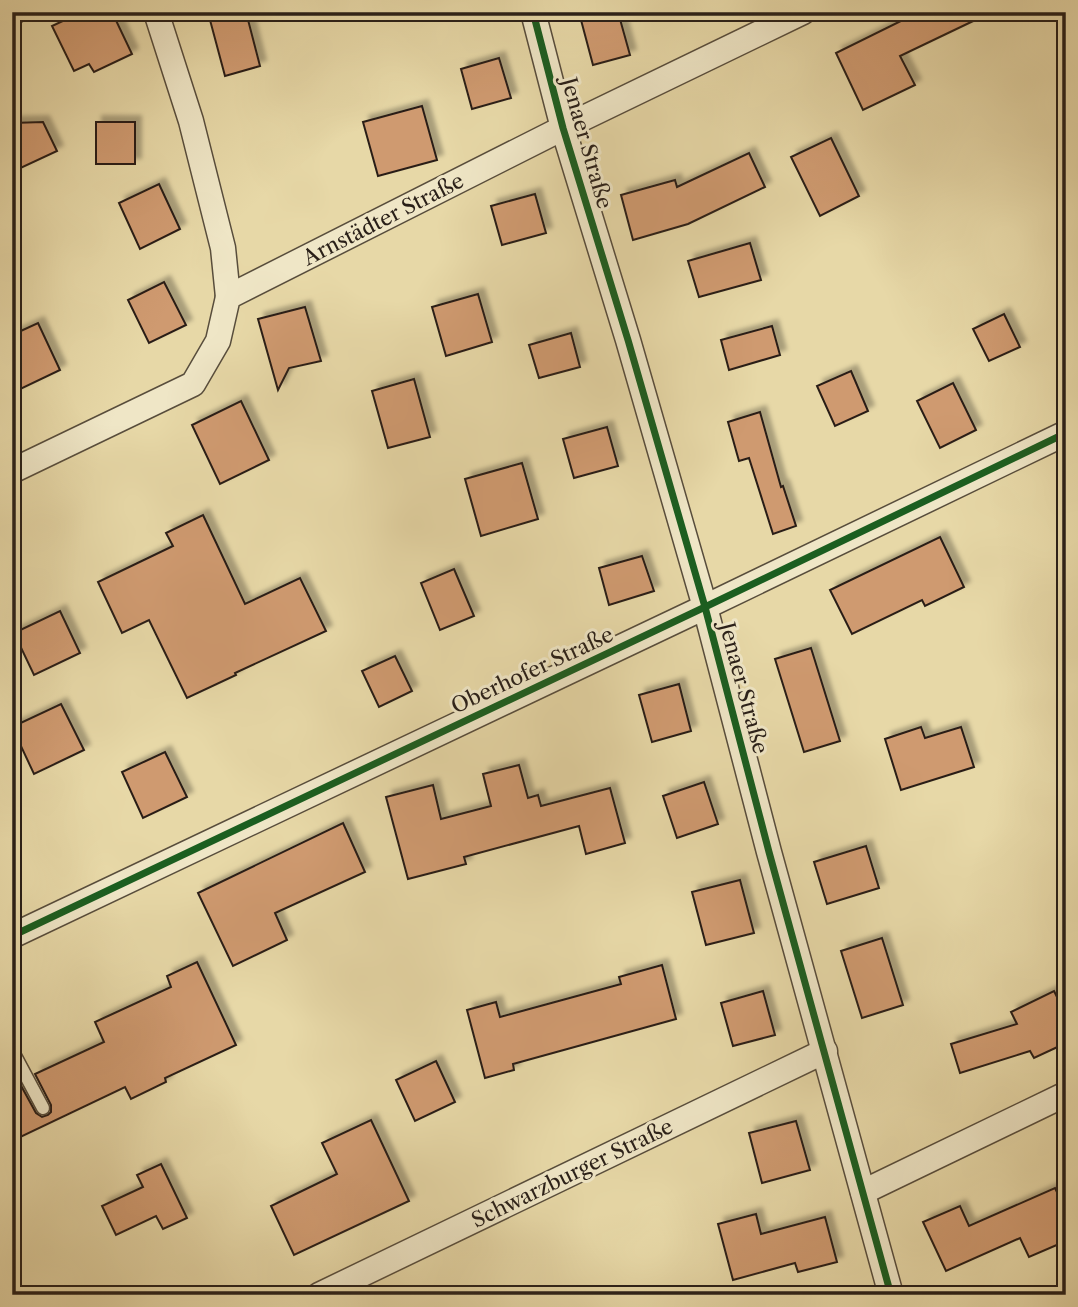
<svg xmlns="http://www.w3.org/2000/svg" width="1078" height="1307" font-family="'Libre Caslon Text',serif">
  <defs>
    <filter id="shadow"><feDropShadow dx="6" dy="-6" stdDeviation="2" flood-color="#0004"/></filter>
  </defs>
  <rect width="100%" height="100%" fill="#e7d8a7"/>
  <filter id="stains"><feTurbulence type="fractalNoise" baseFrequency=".00286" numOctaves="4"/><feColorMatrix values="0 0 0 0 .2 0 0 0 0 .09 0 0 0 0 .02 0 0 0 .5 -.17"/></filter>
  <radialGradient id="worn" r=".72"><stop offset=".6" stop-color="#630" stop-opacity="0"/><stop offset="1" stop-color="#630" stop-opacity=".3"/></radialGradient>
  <g fill="#cf9a6f" stroke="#291f18" stroke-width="2" filter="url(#shadow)">
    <path d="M 82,12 L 112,12 L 132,54 L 94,72 L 89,64 L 74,71 L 52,26 Z"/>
    <path d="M 238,12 L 246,12 L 260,66 L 225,76 L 210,20 Z"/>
    <path d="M 609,12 L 618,12 L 630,55 L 593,65 L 581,20 Z"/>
    <path d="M 919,12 L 992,12 L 900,56 L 915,85 L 863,110 L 836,53 Z"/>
    <path d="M 499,58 L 511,98 L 472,109 L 461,69 Z"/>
    <path d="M 422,106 L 437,160 L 378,176 L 363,122 Z"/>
    <path d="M 43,122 L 57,151 L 12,172 L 12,123 Z"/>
    <rect x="96" y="122" width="39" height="42"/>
    <path d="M 831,138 L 859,196 L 820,216 L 791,157 Z"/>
    <path d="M 749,153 L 765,187 L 688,224 L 633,240 L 621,195 L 675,180 L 677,187 Z"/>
    <path d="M 159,184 L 180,229 L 140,249 L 119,203 Z"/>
    <path d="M 535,194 L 546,233 L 502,245 L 491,206 Z"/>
    <path d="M 750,243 L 761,280 L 699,297 L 688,261 Z"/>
    <path d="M 164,282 L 186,325 L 149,343 L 128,300 Z"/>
    <path d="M 478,294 L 492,342 L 446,356 L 432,307 Z"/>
    <path d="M 305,307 L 321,361 L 289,368 L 278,390 L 258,319 Z"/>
    <path d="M 1004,314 L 1020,347 L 989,361 L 973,329 Z"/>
    <path d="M 38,323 L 60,370 L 12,393 L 12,335 Z"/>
    <path d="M 772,326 L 780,355 L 729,370 L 721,340 Z"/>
    <path d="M 571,333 L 580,367 L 539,378 L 529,345 Z"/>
    <path d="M 851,371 L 868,411 L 835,426 L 817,386 Z"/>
    <path d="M 414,379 L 430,437 L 388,448 L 372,391 Z"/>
    <path d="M 953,383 L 976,430 L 940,448 L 917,401 Z"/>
    <path d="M 241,401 L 269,460 L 220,484 L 192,425 Z"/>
    <path d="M 760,412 L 781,487 L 783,486 L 796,526 L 773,534 L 749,458 L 739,461 L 728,422 Z"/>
    <path d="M 607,427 L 618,466 L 574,478 L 563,439 Z"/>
    <path d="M 522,463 L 538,519 L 481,536 L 465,479 Z"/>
    <path d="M 203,515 L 245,604 L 300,578 L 326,631 L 235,673 L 236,675 L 187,698 L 149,620 L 122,633 L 98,582 L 173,546 L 166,533 Z"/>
    <path d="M 940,537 L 964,587 L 925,606 L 922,600 L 852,634 L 830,590 Z"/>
    <path d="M 642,556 L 654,591 L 609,605 L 599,568 Z"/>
    <path d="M 454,569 L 474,616 L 440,630 L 421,583 Z"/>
    <path d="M 60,611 L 80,653 L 34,675 L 14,633 Z"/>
    <path d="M 811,648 L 840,741 L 804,752 L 775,659 Z"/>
    <path d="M 395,656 L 412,691 L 379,707 L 362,671 Z"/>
    <path d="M 679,684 L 691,731 L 652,742 L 639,695 Z"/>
    <path d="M 61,704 L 84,750 L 34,774 L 12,727 Z"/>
    <path d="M 921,727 L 925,738 L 961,727 L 974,767 L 901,790 L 885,739 Z"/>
    <path d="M 165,752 L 187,797 L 143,818 L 122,772 Z"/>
    <path d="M 519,765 L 528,798 L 538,795 L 541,806 L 610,788 L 625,843 L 586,854 L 579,826 L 464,857 L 466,864 L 408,879 L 386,797 L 433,785 L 441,819 L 491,806 L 483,774 Z"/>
    <path d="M 704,782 L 718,824 L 677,838 L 663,796 Z"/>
    <path d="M 343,823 L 365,872 L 275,913 L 287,940 L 233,966 L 198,893 Z"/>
    <path d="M 866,846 L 879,888 L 827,904 L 814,862 Z"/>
    <path d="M 740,880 L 754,933 L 706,945 L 692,892 Z"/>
    <path d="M 882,938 L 903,1005 L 862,1018 L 841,951 Z"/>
    <path d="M 197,962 L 236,1045 L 165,1078 L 166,1082 L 131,1099 L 125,1087 L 12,1141 L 12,1085 L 19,1082 L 36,1113 L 42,1117 L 48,1115 L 51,1112 L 51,1105 L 35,1074 L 104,1042 L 95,1022 L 171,987 L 167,976 Z"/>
    <path d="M 662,965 L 676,1019 L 513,1064 L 514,1070 L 485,1078 L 467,1010 L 496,1002 L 500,1017 L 621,984 L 619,977 Z"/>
    <path d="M 763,991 L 775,1035 L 733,1046 L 721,1003 Z"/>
    <path d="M 1054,991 L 1066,1015 L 1066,1043 L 1034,1058 L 1030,1051 L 960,1073 L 951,1044 L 1017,1024 L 1011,1012 Z"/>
    <path d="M 436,1061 L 455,1102 L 415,1121 L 396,1080 Z"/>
    <path d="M 371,1120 L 409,1201 L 294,1255 L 271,1206 L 337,1174 L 322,1143 Z"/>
    <path d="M 796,1121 L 810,1170 L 762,1183 L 749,1133 Z"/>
    <path d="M 161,1164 L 187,1218 L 163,1229 L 156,1216 L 116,1235 L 102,1206 L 143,1187 L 137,1175 Z"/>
    <path d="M 1055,1188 L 1066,1211 L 1066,1241 L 1029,1257 L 1020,1238 L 946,1271 L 923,1222 L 960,1206 L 969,1226 Z"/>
    <path d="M 756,1214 L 761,1234 L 825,1217 L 837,1262 L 798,1272 L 795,1263 L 733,1280 L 718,1224 Z"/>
  </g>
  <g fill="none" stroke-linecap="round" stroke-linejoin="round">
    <defs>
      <path id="lane" d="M 12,1050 L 43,1108"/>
      <g id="street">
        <path d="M 156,12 L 191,121 L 223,248 L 228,297"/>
        <path d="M 533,12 L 563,128 L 628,340 L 705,607 L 769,852 L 891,1295"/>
        <path d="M 12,13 L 14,12"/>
        <path d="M 12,471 L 193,384 L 218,341 L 228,297 L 563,128 L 803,12"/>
        <path d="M 12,936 L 705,607 L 1066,433"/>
        <path d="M 863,1192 L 1066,1094"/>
        <path d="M 319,1295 L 825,1051"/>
      </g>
    </defs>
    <use href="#lane" stroke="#584d3c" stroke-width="15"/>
    <use href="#street" stroke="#584d3c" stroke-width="27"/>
    <use href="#lane" stroke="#efe6c6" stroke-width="12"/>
    <use href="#street" stroke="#efe6c6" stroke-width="24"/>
    <defs>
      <g id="cycleway">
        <path d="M 533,12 L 563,128 L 628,340 L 705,607 L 769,852 L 891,1295"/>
        <path d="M 12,936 L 705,607 L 1066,433"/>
      </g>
    </defs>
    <use href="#cycleway" stroke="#efe6c6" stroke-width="11"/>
    <use href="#cycleway" stroke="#1b5e20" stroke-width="7"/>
  </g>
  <g text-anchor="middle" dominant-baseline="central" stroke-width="6" stroke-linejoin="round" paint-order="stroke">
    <g font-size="21" fill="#291f18" stroke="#efe6c6">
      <text transform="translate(587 143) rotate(74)">Jenaer Straße</text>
      <text transform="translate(383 219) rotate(-27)">Arnstädter Straße</text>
      <text transform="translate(532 670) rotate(-25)">Oberhofer Straße</text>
      <text transform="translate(744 688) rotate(75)">Jenaer Straße</text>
      <text transform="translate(572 1173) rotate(-26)">Schwarzburger Straße</text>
    </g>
  </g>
  <rect width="1078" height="1307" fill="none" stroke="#e7d8a7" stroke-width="42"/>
  <rect x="14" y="14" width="1050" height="1279" fill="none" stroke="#291f18" stroke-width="3.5"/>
  <rect x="21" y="21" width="1036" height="1265" fill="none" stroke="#291f18" stroke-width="2"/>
  <rect width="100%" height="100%" filter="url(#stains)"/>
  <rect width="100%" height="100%" fill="url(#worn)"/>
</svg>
